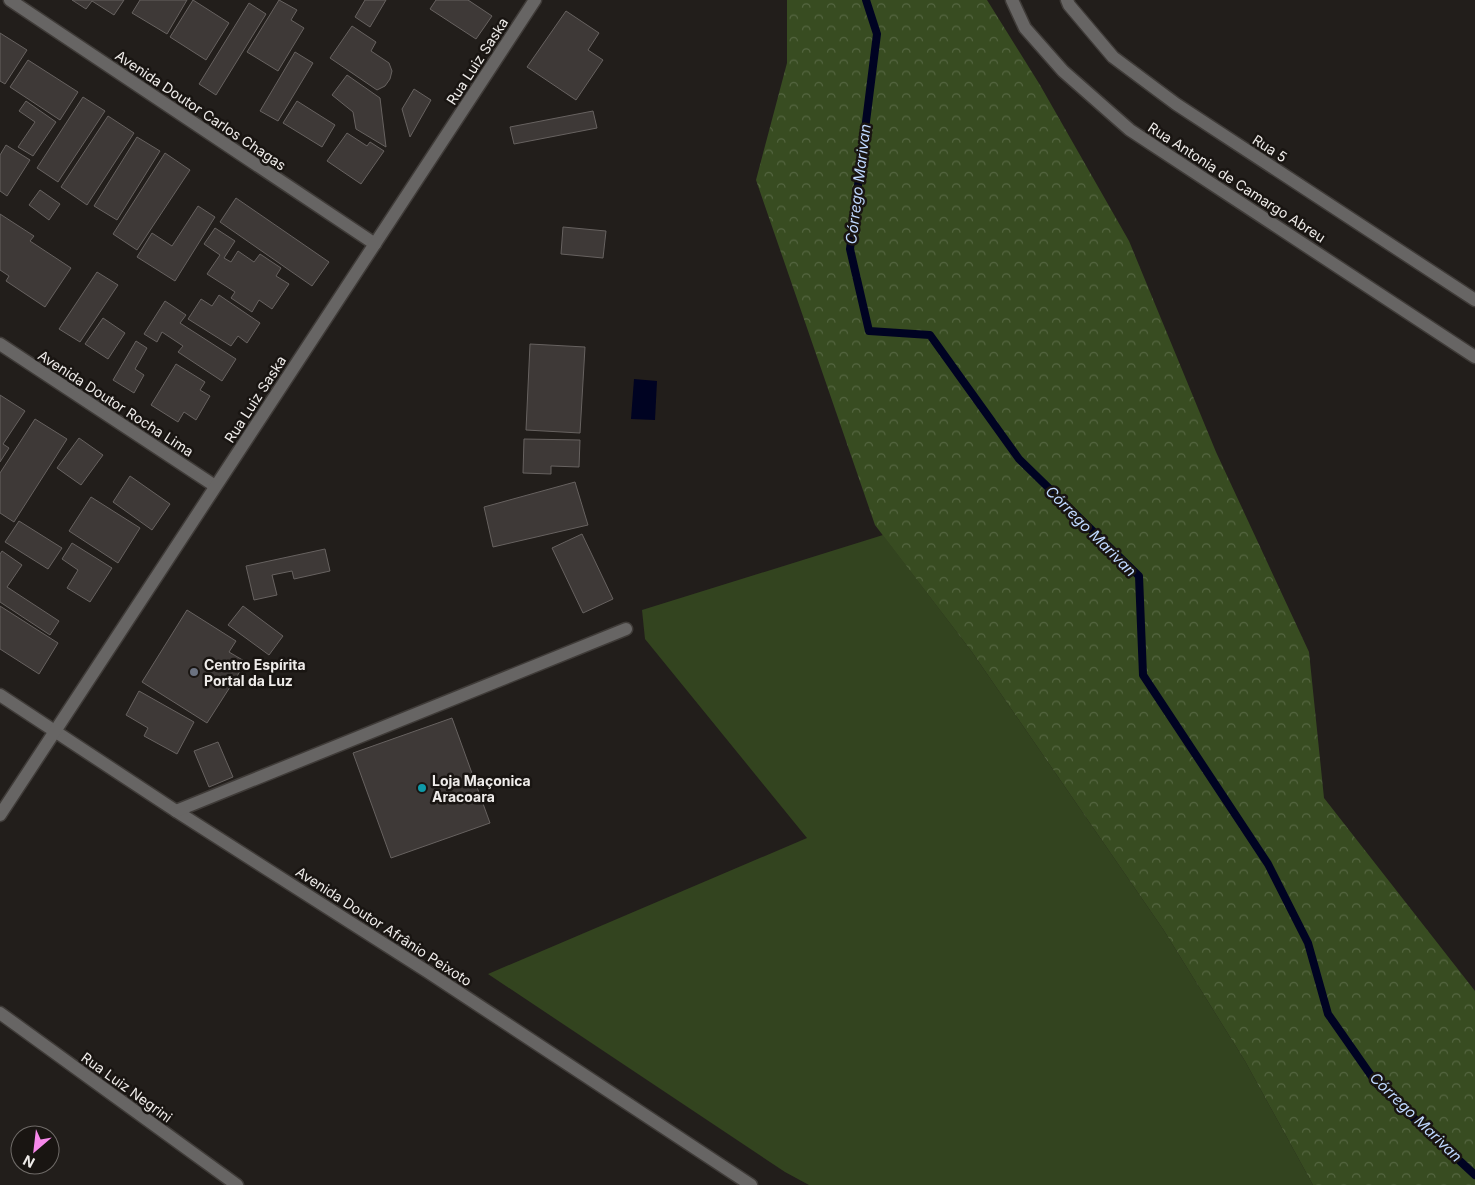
<svg xmlns="http://www.w3.org/2000/svg" width="1475" height="1185" font-family="Inter,sans-serif">
  <defs>
    <pattern id="forest-crowns" width="20" height="18" patternUnits="userSpaceOnUse" patternTransform="scale(1.25)"><rect width="20" height="18" fill="#384c21"/><path d="M2 6a3 3 0 1 1 6 0M12 15a3 3 0 1 1 6 0" fill="none" stroke="#556641"/></pattern>
  </defs>
  <rect width="100%" height="100%" fill="#221e1b"/>
  <path fill="#33441f" d="M 883,535 L 972,652 L 1163,929 L 1245,1061 L 1313,1185 L 809,1185 L 785,1172 L 488,974 L 807,838 L 645,639 L 642,610 Z"/>
  <path fill="url(#forest-crowns)" d="M 787,0 L 987,0 L 1040,85 L 1129,241 L 1216,452 L 1309,652 L 1324,798 L 1475,991 L 1475,1185 L 1313,1185 L 1245,1061 L 1163,929 L 972,652 L 875,525 L 756,180 L 787,63 Z"/>
  <path fill="#000322" d="M 634,379 L 657,381 L 655,420 L 631,419 Z"/>
  <g fill="none" stroke-linecap="round" stroke-linejoin="round">
    <path stroke="#000322" stroke-width="8" d="M 866,0 L 877,34 L 850,249 L 869,331 L 930,335 L 1019,459 L 1139,576 L 1143,675 L 1268,864 L 1308,943 L 1328,1014 L 1377,1084 L 1475,1175"/>
  </g>
  <g fill="#3e3937" stroke="#676260">
    <path d="M 72,0 L 124,0 L 114,15 L 92,1 L 86,9 Z"/>
    <path d="M 140,0 L 187,0 L 167,34 L 132,13 Z"/>
    <path d="M 193,0 L 229,23 L 206,60 L 170,37 Z"/>
    <path d="M 279,0 L 297,10 L 291,20 L 304,28 L 278,71 L 247,52 Z"/>
    <path d="M 365,0 L 386,0 L 370,27 L 355,17 Z"/>
    <path d="M 436,0 L 468,0 L 492,16 L 476,39 L 430,9 Z"/>
    <path d="M 249,3 L 266,14 L 216,95 L 199,84 Z"/>
    <path d="M 566,11 L 599,33 L 588,50 L 603,60 L 576,100 L 527,67 Z"/>
    <path d="M 352,26 L 376,42 L 371,51 L 389,63 L 392,71 L 390,79 L 385,86 L 377,90 L 330,58 Z"/>
    <path d="M 0,33 L 27,50 L 5,84 L 0,81 Z"/>
    <path d="M 295,52 L 313,63 L 278,121 L 260,111 Z"/>
    <path d="M 28,60 L 78,92 L 60,120 L 10,87 Z"/>
    <path d="M 347,75 L 380,98 L 386,147 L 356,129 L 353,112 L 332,95 Z"/>
    <path d="M 414,89 L 431,100 L 410,137 L 402,109 Z"/>
    <path d="M 83,97 L 105,111 L 58,182 L 37,168 Z"/>
    <path d="M 26,101 L 56,122 L 33,156 L 18,147 L 35,122 L 19,111 Z"/>
    <path d="M 297,101 L 335,125 L 322,147 L 283,123 Z"/>
    <path d="M 593,111 L 597,128 L 514,144 L 510,127 Z"/>
    <path d="M 108,116 L 134,133 L 87,205 L 61,187 Z"/>
    <path d="M 347,133 L 367,146 L 370,142 L 384,151 L 361,184 L 327,161 Z"/>
    <path d="M 137,137 L 160,151 L 117,220 L 94,206 Z"/>
    <path d="M 6,145 L 30,160 L 7,196 L 0,191 L 0,155 Z"/>
    <path d="M 165,153 L 190,170 L 137,250 L 113,234 Z"/>
    <path d="M 40,190 L 60,204 L 49,220 L 29,205 Z"/>
    <path d="M 236,198 L 329,262 L 312,286 L 220,222 Z"/>
    <path d="M 198,206 L 215,217 L 175,281 L 137,257 L 152,233 L 172,246 Z"/>
    <path d="M 0,214 L 34,236 L 30,241 L 71,268 L 45,307 L 6,281 L 9,276 L 0,270 Z"/>
    <path d="M 563,227 L 606,231 L 603,258 L 561,254 Z"/>
    <path d="M 215,228 L 235,241 L 224,258 L 231,262 L 238,251 L 254,262 L 260,254 L 281,268 L 276,276 L 289,284 L 272,309 L 259,300 L 252,312 L 231,298 L 235,292 L 207,274 L 220,255 L 204,244 Z"/>
    <path d="M 97,272 L 118,285 L 80,342 L 59,329 Z"/>
    <path d="M 219,295 L 260,323 L 247,343 L 238,336 L 231,346 L 188,319 L 201,299 L 212,306 Z"/>
    <path d="M 165,301 L 186,315 L 180,323 L 236,359 L 222,381 L 178,352 L 183,346 L 162,332 L 157,342 L 144,334 Z"/>
    <path d="M 103,318 L 125,333 L 108,359 L 85,344 Z"/>
    <path d="M 136,341 L 147,348 L 135,369 L 144,375 L 134,393 L 113,380 Z"/>
    <path d="M 530,344 L 585,347 L 580,433 L 526,430 Z"/>
    <path d="M 176,364 L 205,382 L 200,390 L 210,396 L 196,420 L 184,412 L 178,422 L 151,405 Z"/>
    <path d="M 0,395 L 25,411 L 3,444 L 9,448 L 0,462 Z"/>
    <path d="M 35,419 L 67,439 L 14,522 L 0,513 L 0,473 Z"/>
    <path d="M 79,438 L 103,455 L 81,485 L 57,468 Z"/>
    <path d="M 524,439 L 580,440 L 579,467 L 551,466 L 551,474 L 523,473 Z"/>
    <path d="M 130,476 L 170,504 L 152,530 L 113,502 Z"/>
    <path d="M 575,482 L 588,525 L 493,547 L 484,507 Z"/>
    <path d="M 91,497 L 140,528 L 118,563 L 69,531 Z"/>
    <path d="M 19,521 L 62,548 L 48,569 L 5,542 Z"/>
    <path d="M 582,534 L 613,599 L 583,613 L 552,548 Z"/>
    <path d="M 72,543 L 112,568 L 90,602 L 67,588 L 78,570 L 62,559 Z"/>
    <path d="M 325,549 L 330,571 L 294,579 L 292,571 L 272,575 L 277,595 L 254,600 L 246,566 Z"/>
    <path d="M 2,551 L 22,565 L 7,587 L 59,621 L 50,635 L 0,602 L 0,554 Z"/>
    <path d="M 0,606 L 58,643 L 39,674 L 0,649 Z"/>
    <path d="M 243,606 L 283,636 L 269,655 L 228,625 Z"/>
    <path d="M 187,610 L 236,641 L 229,652 L 246,662 L 207,723 L 142,682 Z"/>
    <path d="M 139,691 L 194,722 L 177,754 L 144,736 L 148,728 L 126,715 Z"/>
    <path d="M 452,718 L 490,823 L 391,858 L 353,753 Z"/>
    <path d="M 218,742 L 233,777 L 209,787 L 194,751 Z"/>
  </g>
  <g fill="none" stroke-linecap="round" stroke-linejoin="round">
    <defs>
      <g id="minor">
        <path d="M 10,0 L 375,244"/>
        <path d="M 1012,0 L 1025,28 L 1063,71 L 1130,130 L 1475,357"/>
        <path d="M 1067,0 L 1069,5 L 1113,57 L 1176,104 L 1475,300"/>
        <path d="M 0,344 L 215,486"/>
        <path d="M 0,695 L 176,811 L 428,972 L 751,1185"/>
        <path d="M 176,811 L 626,629"/>
        <path d="M 0,815 L 535,0"/>
        <path d="M 0,1013 L 237,1185"/>
      </g>
    </defs>
    <use href="#minor" stroke="#3f3b38" stroke-width="15"/>
    <use href="#minor" stroke="#676564" stroke-width="12"/>
  </g>
  <circle fill="#6b7280" stroke="#191512" stroke-width="2" cx="194" cy="672" r="5"/>
  <circle fill="#0f9aa8" stroke="#191512" stroke-width="2" cx="422" cy="788" r="5"/>
  <g text-anchor="middle" dominant-baseline="central" stroke-width="5" stroke-linejoin="round" paint-order="stroke">
    <g font-size="14" fill="#efecea" stroke="#191512">
      <text transform="translate(477 61) rotate(-57)">Rua Luiz Saska</text>
      <text transform="translate(201 110) rotate(34)">Avenida Doutor Carlos Chagas</text>
      <text transform="translate(1270 148) rotate(33)">Rua 5</text>
      <text transform="translate(1237 182) rotate(33)">Rua Antonia de Camargo Abreu</text>
      <text transform="translate(255 399) rotate(-57)">Rua Luiz Saska</text>
      <text transform="translate(116 403) rotate(33)">Avenida Doutor Rocha Lima</text>
      <text transform="translate(384 926) rotate(33)">Avenida Doutor Afrânio Peixoto</text>
      <text transform="translate(127 1087) rotate(36)">Rua Luiz Negrini</text>
    </g>
    <g font-size="14" font-weight="bold" fill="#efecea" stroke="#191512" text-anchor="start">
      <text x="204" y="664">Centro Espírita<tspan x="204" dy="16">Portal da Luz</tspan></text>
      <text x="432" y="780">Loja Maçonica<tspan x="432" dy="16">Aracoara</tspan></text>
    </g>
    <g font-size="15" font-style="italic" fill="#bfd8ff" stroke="#191512">
      <text transform="translate(858 184) rotate(-83)">Córrego Marivan</text>
      <text transform="translate(1091 531) rotate(45)">Córrego Marivan</text>
      <text transform="translate(1416 1117) rotate(44)">Córrego Marivan</text>
    </g>
  </g>
  <g transform="translate(35 1150) rotate(208)"><circle r="24" fill="#191512" stroke="#6f6b68"/>
  <path d="M0-4L9 19L0 12L-9 19Z" fill="#f788eb"/>
  <text y="-8" font-size="14" font-weight="bold" text-anchor="middle" fill="#efecea">N</text>
  </g>
</svg>
